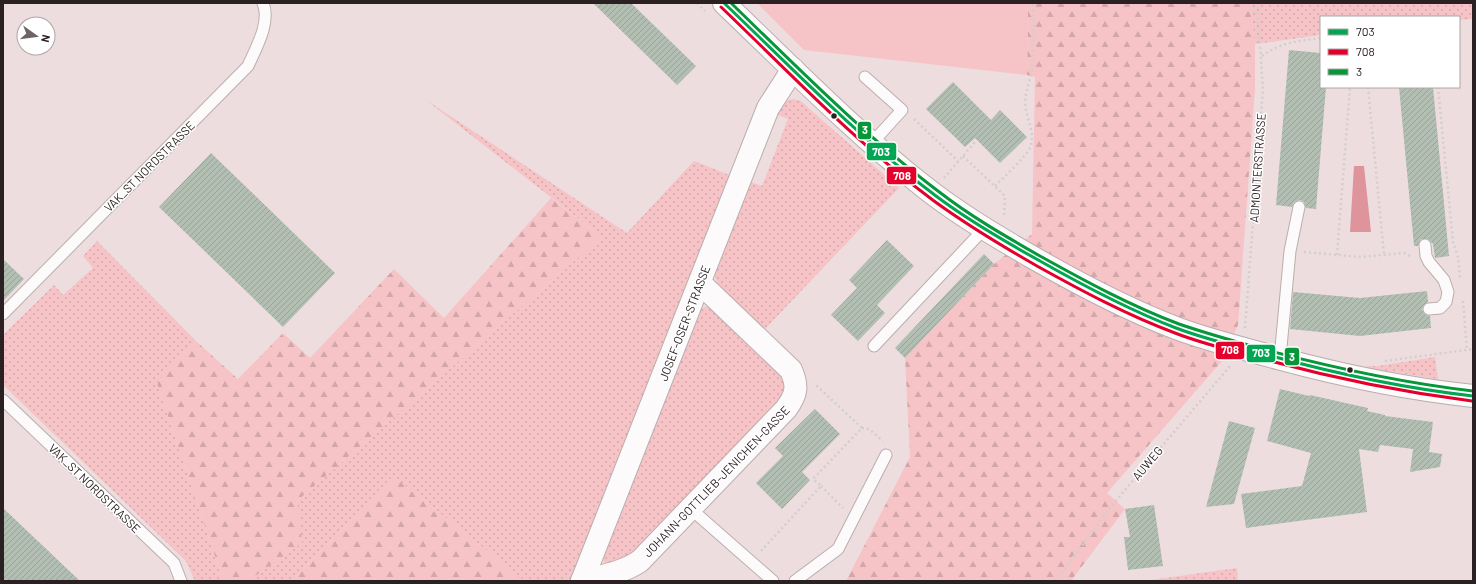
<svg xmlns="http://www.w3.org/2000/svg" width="1476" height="584" font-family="Barlow,sans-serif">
  <defs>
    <pattern id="green-dots" width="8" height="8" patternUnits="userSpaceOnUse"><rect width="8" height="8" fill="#f6c3c6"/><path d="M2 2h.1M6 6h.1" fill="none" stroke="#d3a7aa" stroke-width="1.8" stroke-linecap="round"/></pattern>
    <pattern id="forest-firs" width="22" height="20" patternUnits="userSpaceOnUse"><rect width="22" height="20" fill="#f6c3c6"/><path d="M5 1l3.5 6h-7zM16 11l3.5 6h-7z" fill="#d3a7aa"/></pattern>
    <pattern id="building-hatch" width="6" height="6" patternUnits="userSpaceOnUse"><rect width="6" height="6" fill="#b3beb3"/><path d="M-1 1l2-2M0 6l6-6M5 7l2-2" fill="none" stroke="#9aa39a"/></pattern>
  </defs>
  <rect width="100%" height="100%" fill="#eeddde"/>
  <g fill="url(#green-dots)">
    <path d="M 1250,3 L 1473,3 L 1473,19 L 1459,20 L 1459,17 L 1321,17 L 1321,35 L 1255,44 Z"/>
    <path d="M 792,99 L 799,100 L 803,103 L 899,188 L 764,330 L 718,285 L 714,274 L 750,182 L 762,186 L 788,119 L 776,114 L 785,101 Z"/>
    <path d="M 426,100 L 627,233 L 694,161 L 732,176 L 573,581 L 525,581 L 393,476 L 292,581 L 248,581 L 301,543 L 297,501 L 602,237 Z"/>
    <path d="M 97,241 L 196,341 L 157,383 L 222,577 L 233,581 L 195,581 L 186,561 L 3,385 L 3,335 L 54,285 L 63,295 L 93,268 L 83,256 Z"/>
    <path d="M 705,307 L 712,307 L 785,372 L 785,396 L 635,557 L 609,566 C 604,563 603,561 603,555 L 700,310 Z"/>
    <path d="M 1435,357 L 1438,379 L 1367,368 L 1367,366 L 1378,366 Z"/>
    <path d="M 1237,568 L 1238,581 L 1144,581 Z"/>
  </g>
  <g fill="url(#forest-firs)">
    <path d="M 1028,3 L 1250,3 L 1255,44 L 1255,89 L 1238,325 L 1222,361 L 1107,493 L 1125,509 L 1071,581 L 846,581 L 910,457 L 905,358 L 994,264 L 1032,234 L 1035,77 L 1027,75 Z"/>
    <path d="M 551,198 L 602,237 L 297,501 L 302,543 L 248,581 L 233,581 L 222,577 L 157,383 L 196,341 L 238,379 L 283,333 L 310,358 L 394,269 L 444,318 Z"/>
    <path d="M 393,476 L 525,581 L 292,581 Z"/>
  </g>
  <path fill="#f6c3c6" d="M 757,3 L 1028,3 L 1027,75 L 804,50 Z"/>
  <path fill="#df949b" d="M 1354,166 L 1364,166 L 1371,232 L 1350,232 Z"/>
  <g fill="url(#building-hatch)">
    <path d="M 593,3 L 631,3 L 696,66 L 677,85 Z"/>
    <path d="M 1289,50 L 1321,53 L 1321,87 L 1326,87 L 1316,209 L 1306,208 L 1304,202 L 1300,200 L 1294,202 L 1292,207 L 1276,205 Z"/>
    <path d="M 953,82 L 991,120 L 1000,110 L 1027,137 L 1000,163 L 975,138 L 965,147 L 926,109 Z"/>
    <path d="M 1399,87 L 1433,87 L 1449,256 L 1435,258 L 1433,244 L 1428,239 L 1421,239 L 1418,246 L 1414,246 Z"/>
    <path d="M 211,153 L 335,273 L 283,327 L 159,207 Z"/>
    <path d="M 887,240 L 914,266 L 877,305 L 885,313 L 858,341 L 831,315 L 857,288 L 849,280 Z"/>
    <path d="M 984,254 L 994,264 L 905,358 L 895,348 Z"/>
    <path d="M 3,259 L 24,279 L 3,301 Z"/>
    <path d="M 1427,291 L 1428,302 L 1423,306 L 1422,310 L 1426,315 L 1430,316 L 1431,328 L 1360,336 L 1290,329 L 1293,292 L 1360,298 Z"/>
    <path d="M 1280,389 L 1309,396 L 1310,395 L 1368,408 L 1367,411 L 1385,415 L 1385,416 L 1433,422 L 1429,452 L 1442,454 L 1440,467 L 1410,472 L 1413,449 L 1380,445 L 1378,452 L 1359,449 L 1367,512 L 1246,528 L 1241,494 L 1302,486 L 1311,453 L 1267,441 Z"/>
    <path d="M 815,409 L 840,434 L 802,472 L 810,480 L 782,509 L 756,483 L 783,456 L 775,448 Z"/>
    <path d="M 1229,421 L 1255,428 L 1234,504 L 1206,507 Z"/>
    <path d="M 1154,505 L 1163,566 L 1128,570 L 1124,537 L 1130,537 L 1125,509 Z"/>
    <path d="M 3,508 L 80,581 L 3,581 Z"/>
  </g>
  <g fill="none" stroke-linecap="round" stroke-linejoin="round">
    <defs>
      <g id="lane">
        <path d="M 865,77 L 902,110 L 872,143"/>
        <path d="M 1425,245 L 1426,256 L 1429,262 L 1444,280 L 1448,292 L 1446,302 L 1440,308 L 1429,309"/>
        <path d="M 3,314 L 248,66 C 256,48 271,22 263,3"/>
        <path d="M 874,346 L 984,229"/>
        <path d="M 1280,358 L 1290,251 L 1299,207"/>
        <path d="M 3,400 L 174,563 L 181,581"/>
        <path d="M 691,509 L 773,581"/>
        <path d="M 795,581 L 838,549 L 886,455"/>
      </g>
      <g id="street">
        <path d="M 724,3 C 789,65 852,130 923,186 C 957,213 994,235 1032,257 C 1079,284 1126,309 1176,328 C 1210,341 1246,349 1281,359 C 1344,376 1408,389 1473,396"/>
        <path d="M 582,581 L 768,108 L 793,69"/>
        <path d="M 582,581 C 602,576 622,573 640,561 L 786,409 C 797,394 798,386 791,370 L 700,283"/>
      </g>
    </defs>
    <use href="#lane" stroke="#baaeae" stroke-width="13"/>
    <use href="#street" stroke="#baaeae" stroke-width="24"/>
    <g stroke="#d2cece" stroke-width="2.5" stroke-dasharray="2 3" stroke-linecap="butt">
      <path d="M 697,3 L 705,11"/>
      <path d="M 1262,56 C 1281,42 1298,41 1321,38"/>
      <path d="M 1368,87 L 1384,255"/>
      <path d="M 1438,87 L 1453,242 L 1458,257 L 1460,278"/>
      <path d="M 914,119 L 958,161"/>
      <path d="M 963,156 L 1005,196 L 1004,218"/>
      <path d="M 944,178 L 975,142"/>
      <path d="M 995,186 C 1003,178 1025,158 1030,148 C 1036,133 1026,118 1025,103 C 1025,91 1031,80 1032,67 C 1034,46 1033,24 1033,3"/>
      <path d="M 1304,252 L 1360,257 L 1404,253 L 1410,256"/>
      <path d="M 1337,255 L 1350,87"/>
      <path d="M 1463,301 L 1467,350"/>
      <path d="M 1245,328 L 1263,89 L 1257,3"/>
      <path d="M 1385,361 L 1473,349"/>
      <path d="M 862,428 L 869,429 L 883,441"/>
      <path d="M 821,486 L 843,508"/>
      <path d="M 761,551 L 821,486 L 813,479 L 862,428 L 816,385"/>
      <path d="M 1055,581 L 1114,503 L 1230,366"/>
    </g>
    <use href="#lane" stroke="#fcfafa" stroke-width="11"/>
    <use href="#street" stroke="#fcfafa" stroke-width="22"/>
    <defs>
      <path id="bus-1" d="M 724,3 C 793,69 860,139 936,196 C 969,221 1004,241 1040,261 C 1084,286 1129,310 1176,328 C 1205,339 1235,346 1264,354 C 1333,373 1402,388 1473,396"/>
      <path id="bus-2" d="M 721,7 C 790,73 857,144 934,201 C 967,225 1002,246 1037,266 C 1082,291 1127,315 1175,333 C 1203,344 1233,351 1263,359 C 1332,378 1401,392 1472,401"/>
      <path id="bus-3" d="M 731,3 C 798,68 864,135 938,191 C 970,216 1005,236 1040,256 C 1085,281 1131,306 1179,324 C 1208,334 1237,342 1266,350 C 1334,368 1403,383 1473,391"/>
    </defs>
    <use href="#bus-1" stroke="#fff" stroke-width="6"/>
    <use href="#bus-2" stroke="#fff" stroke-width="6"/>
    <use href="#bus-3" stroke="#fff" stroke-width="6"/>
    <use href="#bus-1" stroke="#00a651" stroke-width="3"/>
    <use href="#bus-2" stroke="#e4002b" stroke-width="3"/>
    <use href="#bus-3" stroke="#059738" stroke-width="3"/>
  </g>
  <g fill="#2c2122" stroke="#fff" stroke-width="1.5">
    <circle cx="834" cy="116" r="3.5"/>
    <circle cx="1350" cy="370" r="3.5"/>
  </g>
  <g text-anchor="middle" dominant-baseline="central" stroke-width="3" stroke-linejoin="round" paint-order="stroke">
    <g font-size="12" fill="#2c2122" stroke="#fff">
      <text transform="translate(149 166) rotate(-45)">VAK_ST NORDSTRASSE</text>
      <text transform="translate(1257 168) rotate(-86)">ADMONTERSTRASSE</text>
      <text transform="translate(684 323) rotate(-69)">JOSEF-OSER-STRASSE</text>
      <text transform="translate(1147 463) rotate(-50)">AUWEG</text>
      <text transform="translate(716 481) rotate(-46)">JOHANN-GOTTLIEB-JENICHEN-GASSE</text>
      <text transform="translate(95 488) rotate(44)">VAK_ST NORDSTRASSE</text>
    </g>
  </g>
  <g stroke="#fff" stroke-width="1.5">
    <rect x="857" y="121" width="15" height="19" rx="4" fill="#059738"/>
    <rect x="866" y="142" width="31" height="19" rx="4" fill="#00a651"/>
    <rect x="886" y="166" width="31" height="19" rx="4" fill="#e4002b"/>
    <rect x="1215" y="341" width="30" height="19" rx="4" fill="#e4002b"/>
    <rect x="1246" y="344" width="30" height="19" rx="4" fill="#00a651"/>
    <rect x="1284" y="347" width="16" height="19" rx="4" fill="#059738"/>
  </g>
  <g font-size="11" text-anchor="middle" font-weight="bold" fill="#fff">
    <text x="865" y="134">3</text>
    <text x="881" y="156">703</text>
    <text x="902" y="180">708</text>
    <text x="1230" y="354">708</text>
    <text x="1261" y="357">703</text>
    <text x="1292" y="361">3</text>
  </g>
  <rect width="1476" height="584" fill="none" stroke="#2c2122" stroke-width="8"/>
  <rect x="1320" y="16" width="140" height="72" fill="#ffffff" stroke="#aba6a7"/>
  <rect x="1328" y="29" width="20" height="6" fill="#00a651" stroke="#aba6a7"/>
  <text x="1356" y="36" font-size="12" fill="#2c2122">703</text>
  <rect x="1328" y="49" width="20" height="6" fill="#e4002b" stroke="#aba6a7"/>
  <text x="1356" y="56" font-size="12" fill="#2c2122">708</text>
  <rect x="1328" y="69" width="20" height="6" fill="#059738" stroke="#aba6a7"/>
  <text x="1356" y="76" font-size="12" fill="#2c2122">3</text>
  <g transform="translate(36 36) rotate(104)"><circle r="19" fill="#ffffff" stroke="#aba6a7"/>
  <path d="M0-3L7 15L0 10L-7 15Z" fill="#706364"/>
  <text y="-6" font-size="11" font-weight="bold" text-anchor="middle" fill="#2c2122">N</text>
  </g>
</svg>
